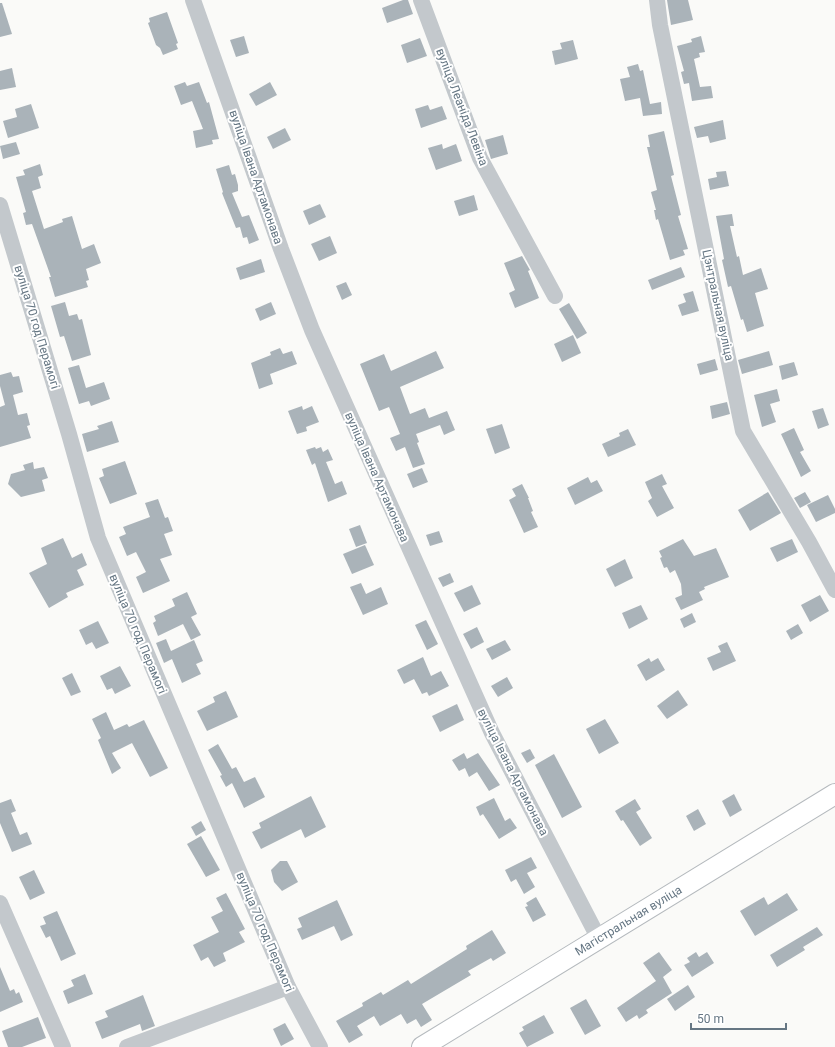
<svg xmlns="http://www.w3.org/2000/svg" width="835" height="1047" font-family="Roboto,sans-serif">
  <rect width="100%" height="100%" fill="#fafaf8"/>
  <g fill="#aab3b9">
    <path d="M 403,0 L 408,0 L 413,14 L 387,23 L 382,8 Z"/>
    <path d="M 667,0 L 688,0 L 693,20 L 671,25 Z"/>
    <path d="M 0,3 L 2,3 L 12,34 L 0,37 Z"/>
    <path d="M 167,12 L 178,43 L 176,44 L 178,49 L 163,55 L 160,48 L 156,45 L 148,23 L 150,22 L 149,18 Z"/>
    <path d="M 244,36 L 249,53 L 236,57 L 230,40 Z"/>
    <path d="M 701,36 L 705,52 L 699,53 L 700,57 L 694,59 L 700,87 L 711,86 L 713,98 L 692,101 L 689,83 L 684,84 L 681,72 L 684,71 L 677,46 L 692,42 L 691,39 Z"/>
    <path d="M 420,38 L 427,56 L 407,63 L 401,45 Z"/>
    <path d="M 573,40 L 578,59 L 555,65 L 552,51 L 562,49 L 560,43 Z"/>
    <path d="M 638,64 L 640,71 L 643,70 L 650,104 L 661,102 L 662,114 L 643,116 L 640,98 L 625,101 L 620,79 L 630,77 L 627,67 Z"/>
    <path d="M 12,68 L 16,87 L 0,90 L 0,71 Z"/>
    <path d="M 185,82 L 187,86 L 199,82 L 207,103 L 209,102 L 219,139 L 212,140 L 213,144 L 196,148 L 193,131 L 203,129 L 192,101 L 181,105 L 174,86 Z"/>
    <path d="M 270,82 L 277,95 L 256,106 L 249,94 Z"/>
    <path d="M 31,104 L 39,128 L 8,138 L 3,121 L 17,117 L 15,109 Z"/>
    <path d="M 428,105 L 430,110 L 442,106 L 447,119 L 421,128 L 415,109 Z"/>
    <path d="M 723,120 L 726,139 L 710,143 L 708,136 L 697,138 L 694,127 Z"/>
    <path d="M 285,128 L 291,140 L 273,149 L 267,137 Z"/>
    <path d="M 664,131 L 674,175 L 671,176 L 681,215 L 678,216 L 688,249 L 683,250 L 685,255 L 670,260 L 658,219 L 656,220 L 654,210 L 656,210 L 651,192 L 657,190 L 647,147 L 650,147 L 648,135 Z"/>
    <path d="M 503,135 L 508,154 L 491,159 L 485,140 Z"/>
    <path d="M 16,142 L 20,154 L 3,159 L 0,146 Z"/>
    <path d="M 442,144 L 443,149 L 456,144 L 462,161 L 436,170 L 428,148 Z"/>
    <path d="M 40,164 L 43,175 L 38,177 L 41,188 L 32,191 L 44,229 L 63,222 L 62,219 L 72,216 L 82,249 L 94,244 L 101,263 L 86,269 L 89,280 L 86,281 L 88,287 L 55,297 L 49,277 L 51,277 L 32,224 L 26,225 L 23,213 L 26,212 L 16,177 L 25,175 L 23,170 Z"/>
    <path d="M 229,165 L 232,175 L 235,174 L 238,185 L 238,191 L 232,193 L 242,217 L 249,215 L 259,240 L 249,244 L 247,237 L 243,238 L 240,227 L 236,228 L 222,193 L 223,192 L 216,169 Z"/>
    <path d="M 726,171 L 729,186 L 710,190 L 708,179 L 717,177 L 716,172 Z"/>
    <path d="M 474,195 L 478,210 L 459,216 L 454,201 Z"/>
    <path d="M 320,204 L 326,217 L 309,225 L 303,211 Z"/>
    <path d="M 732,214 L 734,226 L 730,226 L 737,257 L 739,256 L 743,275 L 761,268 L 768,289 L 755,293 L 764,326 L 747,332 L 743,319 L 741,320 L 731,286 L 728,287 L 722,260 L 724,259 L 716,216 Z"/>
    <path d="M 330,236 L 337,253 L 319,261 L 311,244 Z"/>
    <path d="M 522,256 L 530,270 L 528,271 L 539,298 L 515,308 L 509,293 L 515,290 L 504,263 Z"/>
    <path d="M 261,259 L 265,272 L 240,280 L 236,268 Z"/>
    <path d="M 681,267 L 685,277 L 652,290 L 648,280 Z"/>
    <path d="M 346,282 L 352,295 L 342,300 L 336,286 Z"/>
    <path d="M 693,291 L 699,311 L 682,316 L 678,305 L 686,302 L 683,294 Z"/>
    <path d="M 65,302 L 69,316 L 77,314 L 79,320 L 82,319 L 91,355 L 72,361 L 64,336 L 60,337 L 51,306 Z"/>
    <path d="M 271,302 L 276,314 L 260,321 L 255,309 Z"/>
    <path d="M 569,303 L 587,333 L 577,339 L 559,309 Z"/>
    <path d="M 573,335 L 581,353 L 562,362 L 554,344 Z"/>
    <path d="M 280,348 L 283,354 L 292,351 L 297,364 L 270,374 L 273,384 L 259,389 L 251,363 L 271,355 L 270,352 Z"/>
    <path d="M 436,351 L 444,368 L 400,387 L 410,414 L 425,408 L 429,418 L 447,411 L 455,430 L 444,435 L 440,425 L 416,434 L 419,442 L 417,443 L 425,464 L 413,468 L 405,447 L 396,451 L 390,438 L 400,434 L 389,407 L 379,411 L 360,364 L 384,354 L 391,371 Z"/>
    <path d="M 769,351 L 773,365 L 742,374 L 738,360 Z"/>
    <path d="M 715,359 L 718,370 L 700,375 L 697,364 Z"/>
    <path d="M 794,362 L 798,375 L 782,380 L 779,366 Z"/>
    <path d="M 79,365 L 86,388 L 104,382 L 110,399 L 91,406 L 89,401 L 79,404 L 68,368 Z"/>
    <path d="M 11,372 L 13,377 L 19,376 L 23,392 L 13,395 L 18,415 L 27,413 L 30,425 L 27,426 L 31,438 L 0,447 L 0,407 L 5,405 L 0,386 L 0,375 Z"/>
    <path d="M 777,389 L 780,401 L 770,404 L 776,422 L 762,427 L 754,395 Z"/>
    <path d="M 727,402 L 730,414 L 712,419 L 710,406 Z"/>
    <path d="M 302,406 L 303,410 L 312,406 L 319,422 L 306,427 L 307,431 L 297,434 L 288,411 Z"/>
    <path d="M 823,408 L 829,425 L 818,429 L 812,411 Z"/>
    <path d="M 112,421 L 119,442 L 87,452 L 82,434 L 99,429 L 97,426 Z"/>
    <path d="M 502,424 L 510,448 L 495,454 L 486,429 Z"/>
    <path d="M 794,428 L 804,450 L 800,452 L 811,471 L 801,477 L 781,434 Z"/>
    <path d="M 628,429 L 636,445 L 608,457 L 602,444 L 620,436 L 619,433 Z"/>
    <path d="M 315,447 L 316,449 L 321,447 L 323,452 L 328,449 L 333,460 L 326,462 L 335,484 L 342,481 L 347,494 L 328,502 L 315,463 L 312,465 L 306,450 Z"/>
    <path d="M 125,461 L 137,494 L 110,504 L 99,478 L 104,476 L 102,469 Z"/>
    <path d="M 33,462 L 34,469 L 44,467 L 48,478 L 42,480 L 45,491 L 21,497 L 8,484 L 11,474 L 25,470 L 23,465 Z"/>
    <path d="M 422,468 L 428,482 L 413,488 L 407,474 Z"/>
    <path d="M 662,474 L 667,484 L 662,486 L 674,508 L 657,517 L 648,501 L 652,498 L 645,482 Z"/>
    <path d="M 588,477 L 591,483 L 597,480 L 603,491 L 575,505 L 567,488 Z"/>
    <path d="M 522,484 L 529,498 L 528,498 L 533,511 L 531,512 L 538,527 L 524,533 L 509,500 L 516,496 L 512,489 Z"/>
    <path d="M 768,492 L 781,513 L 750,531 L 738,510 Z"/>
    <path d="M 805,492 L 811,502 L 800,508 L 794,498 Z"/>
    <path d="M 828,495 L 835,509 L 835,513 L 816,522 L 807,505 Z"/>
    <path d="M 158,499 L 165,518 L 168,517 L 173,531 L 164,534 L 172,555 L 160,559 L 170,581 L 143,593 L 136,577 L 146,572 L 136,552 L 127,556 L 119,537 L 126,534 L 123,527 L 150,517 L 145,503 Z"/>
    <path d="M 360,525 L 367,543 L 356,547 L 349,529 Z"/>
    <path d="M 439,531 L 443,542 L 430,546 L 426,535 Z"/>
    <path d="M 63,538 L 72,558 L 82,553 L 87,565 L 77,570 L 84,585 L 66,593 L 68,597 L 49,608 L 29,573 L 47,564 L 41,548 Z"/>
    <path d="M 683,539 L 694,556 L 716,548 L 729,577 L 704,587 L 705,589 L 699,592 L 703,600 L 681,610 L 675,598 L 682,595 L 681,584 L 675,570 L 670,573 L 667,567 L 664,568 L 660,558 L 662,557 L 659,551 Z"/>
    <path d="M 792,539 L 798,552 L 777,562 L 770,548 Z"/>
    <path d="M 365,545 L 374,565 L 352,574 L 343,554 Z"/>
    <path d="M 625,559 L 633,578 L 615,587 L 606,569 Z"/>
    <path d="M 450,573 L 454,582 L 443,587 L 438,578 Z"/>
    <path d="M 361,583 L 366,594 L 381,587 L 388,604 L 363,615 L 350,587 Z"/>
    <path d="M 472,585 L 481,604 L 464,612 L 454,593 Z"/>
    <path d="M 187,592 L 197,614 L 191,617 L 201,635 L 191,640 L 183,624 L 158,636 L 153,623 L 156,621 L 154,616 L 175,606 L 172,599 Z"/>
    <path d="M 820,595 L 829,611 L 810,622 L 801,605 Z"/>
    <path d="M 641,605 L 648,619 L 629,629 L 622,613 Z"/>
    <path d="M 692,613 L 696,622 L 684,628 L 680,619 Z"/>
    <path d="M 426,620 L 438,644 L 427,650 L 415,625 Z"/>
    <path d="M 98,621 L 109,643 L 96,649 L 92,642 L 86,645 L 79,630 Z"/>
    <path d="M 798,624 L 803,633 L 791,640 L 786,631 Z"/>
    <path d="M 477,627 L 484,642 L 471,649 L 463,634 Z"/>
    <path d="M 166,639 L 171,651 L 194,640 L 203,661 L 196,664 L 201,674 L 182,683 L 172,659 L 164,663 L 156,643 Z"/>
    <path d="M 505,640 L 511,650 L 492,660 L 486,649 Z"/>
    <path d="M 727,642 L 736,661 L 713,671 L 707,658 L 721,652 L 718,646 Z"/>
    <path d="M 423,657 L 431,676 L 441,671 L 449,686 L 429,696 L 427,692 L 422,694 L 414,679 L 404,684 L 397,670 Z"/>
    <path d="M 649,658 L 651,662 L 658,658 L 665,670 L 646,681 L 637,665 Z"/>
    <path d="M 120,666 L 131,686 L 115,694 L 112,688 L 107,690 L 100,676 Z"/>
    <path d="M 72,673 L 81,692 L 71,696 L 62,678 Z"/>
    <path d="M 507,677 L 513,688 L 498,697 L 491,686 Z"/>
    <path d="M 678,690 L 688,705 L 667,719 L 657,706 Z"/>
    <path d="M 226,691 L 238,717 L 207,731 L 197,711 L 215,702 L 213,697 Z"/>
    <path d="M 457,704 L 464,720 L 440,732 L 432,716 Z"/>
    <path d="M 106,712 L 114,730 L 127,724 L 129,727 L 144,720 L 168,768 L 150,777 L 132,743 L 112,753 L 121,768 L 112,774 L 98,740 L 101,738 L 92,719 Z"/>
    <path d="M 605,719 L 619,743 L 599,754 L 586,729 Z"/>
    <path d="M 218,744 L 232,769 L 236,767 L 244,782 L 255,777 L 265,797 L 244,808 L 232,783 L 226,787 L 220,776 L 222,775 L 208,750 Z"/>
    <path d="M 530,749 L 535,758 L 527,763 L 521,753 Z"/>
    <path d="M 464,753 L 467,759 L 478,753 L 500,785 L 489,791 L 477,772 L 469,777 L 465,768 L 459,771 L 452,760 Z"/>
    <path d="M 554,754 L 582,807 L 562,818 L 535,765 Z"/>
    <path d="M 734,794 L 742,810 L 730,817 L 722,801 Z"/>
    <path d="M 311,796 L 326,827 L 305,838 L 301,829 L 261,849 L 252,832 L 261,828 L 259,823 Z"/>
    <path d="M 494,798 L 505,821 L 510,818 L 517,828 L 499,839 L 483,814 L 480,816 L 476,807 Z"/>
    <path d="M 11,799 L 16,811 L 11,813 L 20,835 L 27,832 L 32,844 L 12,852 L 0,823 L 0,803 Z"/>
    <path d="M 635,799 L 641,809 L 636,812 L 652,838 L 640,846 L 623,820 L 621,821 L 615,811 Z"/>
    <path d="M 698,809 L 706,824 L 694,831 L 686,816 Z"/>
    <path d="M 201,821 L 206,830 L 196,836 L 191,827 Z"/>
    <path d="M 201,836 L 220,870 L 206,877 L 187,844 Z"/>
    <path d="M 531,857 L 537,868 L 527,873 L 535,887 L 524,894 L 516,879 L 511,882 L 505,870 Z"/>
    <path d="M 280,861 L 287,861 L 298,882 L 282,891 L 274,882 L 271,870 Z"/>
    <path d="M 34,870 L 45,893 L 30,900 L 19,877 Z"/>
    <path d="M 226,893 L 245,929 L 239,932 L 245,942 L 223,953 L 226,961 L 214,967 L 208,957 L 201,961 L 193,945 L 219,932 L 211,917 L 223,911 L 216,898 Z"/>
    <path d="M 787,893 L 798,910 L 755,936 L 740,911 L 764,897 L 768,905 Z"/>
    <path d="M 536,897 L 546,915 L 533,922 L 525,907 L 528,906 L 526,903 Z"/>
    <path d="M 337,900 L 353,935 L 341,941 L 334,926 L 302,940 L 297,929 L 302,927 L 298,918 Z"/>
    <path d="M 57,911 L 76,954 L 61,961 L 50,936 L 46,938 L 40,926 L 46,924 L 43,917 Z"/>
    <path d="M 817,927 L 823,935 L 803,947 L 805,950 L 777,967 L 770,955 Z"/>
    <path d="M 492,930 L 506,953 L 493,961 L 491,958 L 468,971 L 471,975 L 422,1004 L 432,1020 L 421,1027 L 416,1019 L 407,1024 L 401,1014 L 380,1026 L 374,1016 L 357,1026 L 363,1035 L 349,1043 L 336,1021 L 363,1006 L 362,1003 L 381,992 L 383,995 L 408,980 L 411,984 L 467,949 L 466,946 Z"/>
    <path d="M 659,952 L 672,970 L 663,977 L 672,993 L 646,1010 L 648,1013 L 639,1019 L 637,1015 L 626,1022 L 617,1008 L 656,981 L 643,963 Z"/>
    <path d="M 696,952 L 699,957 L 707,952 L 714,963 L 692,977 L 684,965 L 690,962 L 687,958 Z"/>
    <path d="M 0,967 L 10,991 L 14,989 L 16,994 L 19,992 L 23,1002 L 0,1012 Z"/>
    <path d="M 85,974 L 93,994 L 68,1004 L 63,991 L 74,986 L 71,980 Z"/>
    <path d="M 688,985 L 695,997 L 675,1011 L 667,999 Z"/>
    <path d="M 143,995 L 155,1026 L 142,1031 L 140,1024 L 102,1039 L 95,1022 L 108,1017 L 105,1011 Z"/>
    <path d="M 586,999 L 601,1026 L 585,1035 L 570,1008 Z"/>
    <path d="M 544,1015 L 554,1033 L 527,1047 L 519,1033 L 524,1030 L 522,1027 Z"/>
    <path d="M 38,1017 L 46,1038 L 22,1047 L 8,1047 L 2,1031 Z"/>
    <path d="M 285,1023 L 294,1039 L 281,1046 L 273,1029 Z"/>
  </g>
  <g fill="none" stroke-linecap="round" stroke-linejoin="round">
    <defs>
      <g id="major">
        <path id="s1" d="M 422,1047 L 835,794"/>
      </g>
    </defs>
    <use href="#major" stroke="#b5babe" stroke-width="22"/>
    <g stroke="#c3c8cc" stroke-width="16">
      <path d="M 193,0 L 281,249 L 312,330 L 492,733 L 599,939"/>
      <path d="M 421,0 L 480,158 L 555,296"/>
      <path d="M 657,0 L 660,25 L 743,431 L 809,542 L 835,590"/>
      <path d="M 0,205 L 69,434 L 98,538 L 288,987 L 320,1047"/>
      <path d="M 0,903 L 63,1047"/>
      <path d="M 127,1047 L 288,987"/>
    </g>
    <use href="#major" stroke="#fff" stroke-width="20"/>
  </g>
  <g text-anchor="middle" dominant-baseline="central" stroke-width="4" stroke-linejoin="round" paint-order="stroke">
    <g font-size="12" fill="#657683" stroke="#fff">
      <text transform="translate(462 107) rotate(69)">вуліца Леаніда Левіна</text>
      <text transform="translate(256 177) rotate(71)">вуліца Івана Артамонава</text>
      <text transform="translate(718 305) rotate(78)">Цэнтральная вуліца</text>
      <text transform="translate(37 327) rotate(73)">вуліца 70 год Перамогі</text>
      <text transform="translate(377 477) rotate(66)">вуліца Івана Артамонава</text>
      <text transform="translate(138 634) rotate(67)">вуліца 70 год Перамогі</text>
      <text transform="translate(513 772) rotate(63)">вуліца Івана Артамонава</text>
      <text stroke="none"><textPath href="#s1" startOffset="242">Магістральная вуліца</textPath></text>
      <text transform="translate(265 932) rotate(67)">вуліца 70 год Перамогі</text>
    </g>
  </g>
  <path d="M691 1023v6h95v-6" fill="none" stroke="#657683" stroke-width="2"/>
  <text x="697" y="1023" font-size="12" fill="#657683" stroke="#ffffff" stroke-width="3" paint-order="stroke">50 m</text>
</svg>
